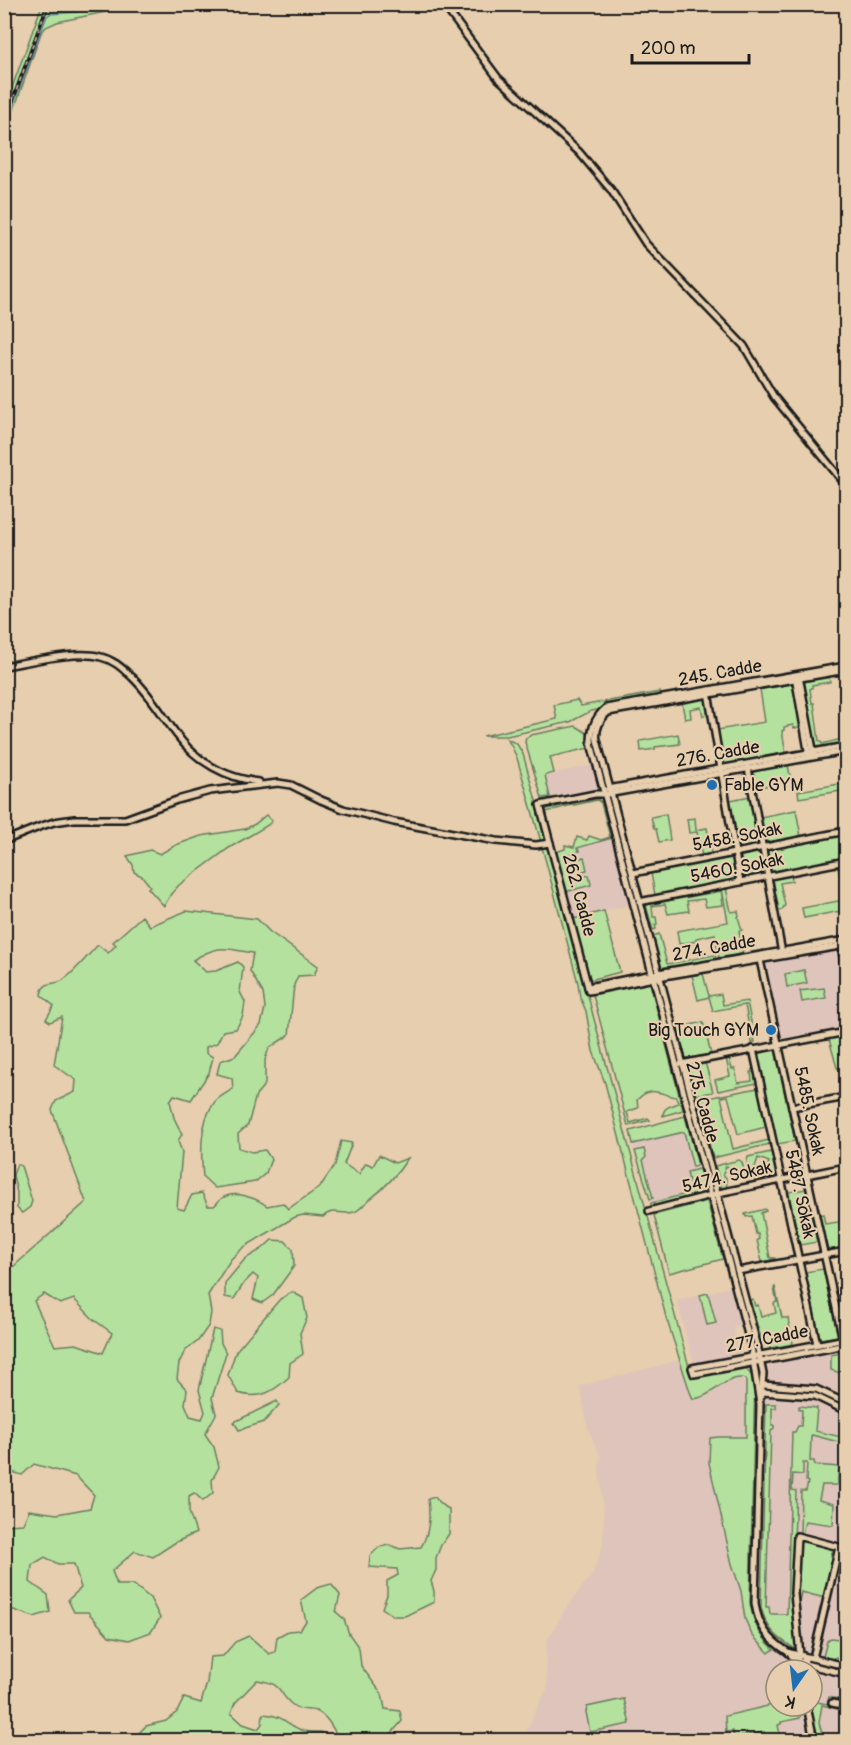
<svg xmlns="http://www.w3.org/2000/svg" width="851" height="1745" font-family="Pangolin,sans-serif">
  <rect width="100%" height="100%" fill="#e6ceae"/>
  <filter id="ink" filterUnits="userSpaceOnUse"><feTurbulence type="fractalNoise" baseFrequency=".0167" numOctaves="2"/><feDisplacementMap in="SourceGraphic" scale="12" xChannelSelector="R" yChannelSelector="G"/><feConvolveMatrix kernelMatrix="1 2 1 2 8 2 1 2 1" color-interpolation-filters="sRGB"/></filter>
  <g filter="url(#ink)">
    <g fill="#dfc4bb" fill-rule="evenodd">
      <path d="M 593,765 L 599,788 L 541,799 L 535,777 Z"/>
      <path d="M 612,838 L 629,905 L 573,919 L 555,854 Z"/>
      <path d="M 838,950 L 846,1005 L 846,1029 L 781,1041 L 765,963 Z"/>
      <path d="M 689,1130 L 705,1192 L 651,1206 L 633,1144 Z"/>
      <path d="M 730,1287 L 740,1325 L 733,1326 L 737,1343 L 736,1343 L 738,1354 L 694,1364 L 677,1301 Z"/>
      <path d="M 846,1350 L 846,1740 L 523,1740 L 533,1716 L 547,1689 L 546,1650 L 547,1641 L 566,1608 L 592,1575 L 603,1546 L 604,1513 L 599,1467 L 600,1456 L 588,1428 L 580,1386 L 680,1360 L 686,1380 ZM 776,1670 L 812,1670 L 812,1706 L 776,1706 Z"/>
    </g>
    <g fill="#b5e19f" stroke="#687e5e" stroke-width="1.5" fill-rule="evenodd">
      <path d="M 42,5 L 139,5 L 57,22 L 46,27 L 41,33 L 5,135 L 5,107 Z"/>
      <path d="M 829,677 L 830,682 L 812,685 L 812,688 L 810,689 L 812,703 L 814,703 L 819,741 L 821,742 L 822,744 L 846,738 L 846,743 L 816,749 L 804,681 Z"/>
      <path d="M 792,684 L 801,727 L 794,728 L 793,725 L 784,727 L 784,730 L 782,731 L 786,754 L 724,765 L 717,730 L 765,722 L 760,689 Z"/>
      <path d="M 660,692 L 660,695 L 605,705 L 598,710 L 591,711 L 570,722 L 507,736 L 483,736 L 557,719 L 554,705 L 577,700 L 581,706 Z"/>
      <path d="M 706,699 L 709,715 L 703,716 L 701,707 L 690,709 L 691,718 L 685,719 L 682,703 Z"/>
      <path d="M 576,726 L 587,733 L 589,748 L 550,757 L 554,773 L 545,775 L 550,797 L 542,798 L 525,742 L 526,738 L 531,735 Z"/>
      <path d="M 678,734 L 680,744 L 655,747 L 655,749 L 641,751 L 640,741 Z"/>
      <path d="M 507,739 L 517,744 L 523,754 L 545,833 L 545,838 L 541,842 L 517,758 L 511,745 Z"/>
      <path d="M 788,765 L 791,781 L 755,788 L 752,771 Z"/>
      <path d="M 846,783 L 846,790 L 799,798 L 798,791 Z"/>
      <path d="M 751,796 L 759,845 L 739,849 L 730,800 Z"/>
      <path d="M 597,799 L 602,802 L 612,838 L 577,848 L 580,851 L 567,855 L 569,861 L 584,857 L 587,870 L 579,872 L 577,867 L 570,869 L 573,879 L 589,875 L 591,885 L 565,892 L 545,811 L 547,809 L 572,804 L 572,805 L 546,812 L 556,852 L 565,849 L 565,845 L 574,847 L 577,837 L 587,840 L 589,836 L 601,840 L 610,837 L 601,803 L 597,800 L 574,805 L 574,803 Z"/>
      <path d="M 796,810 L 801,837 L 765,844 L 760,817 Z"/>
      <path d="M 666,814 L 670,840 L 659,842 L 656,829 L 654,829 L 651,817 Z"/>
      <path d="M 266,815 L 272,821 L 268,825 L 229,848 L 179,885 L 171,894 L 164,906 L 148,888 L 150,886 L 142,876 L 134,872 L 133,865 L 127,856 L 150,850 L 160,854 L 176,845 L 201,836 L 245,829 L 255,824 Z"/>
      <path d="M 695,818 L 696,830 L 707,828 L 711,854 L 702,856 L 697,832 L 689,833 L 687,819 Z"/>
      <path d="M 846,834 L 846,858 L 770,872 L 767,850 Z"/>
      <path d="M 542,847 L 548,849 L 551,852 L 594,1019 L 692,1378 L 745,1368 L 755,1379 L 750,1603 C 753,1622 759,1636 774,1649 L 769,1653 L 752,1635 L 745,1619 L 741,1591 L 732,1564 L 709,1463 L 710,1438 L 718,1437 L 746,1437 L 746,1379 C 727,1373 712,1398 693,1399 L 690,1392 L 666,1317 L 605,1083 L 593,1051 L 586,1011 L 580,997 L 578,983 Z"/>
      <path d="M 760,852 L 764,873 L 744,877 L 741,856 Z"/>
      <path d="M 732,857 L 736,880 L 655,895 L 651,873 Z"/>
      <path d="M 846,864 L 846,910 L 804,918 L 802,908 L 844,900 L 838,866 Z"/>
      <path d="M 791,875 L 792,881 L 780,883 L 785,905 L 782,910 L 779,911 L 773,879 Z"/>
      <path d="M 726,888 L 731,912 L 738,911 L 739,916 L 738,917 L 742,930 L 739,931 L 743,954 L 719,958 L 715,934 L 696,938 L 696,941 L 679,944 L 677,931 L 728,922 L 722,889 Z"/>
      <path d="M 721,891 L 723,905 L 706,907 L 704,899 L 687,901 L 689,911 L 668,914 L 665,904 L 652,906 L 653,917 L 656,917 L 657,924 L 655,925 L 656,929 L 653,930 L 646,905 Z"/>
      <path d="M 186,911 L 257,919 L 270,932 L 318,966 L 314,975 L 298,976 L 294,985 L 289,1035 L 269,1048 L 265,1060 L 265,1084 L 256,1095 L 248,1125 L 238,1134 L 239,1148 L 252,1152 L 265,1150 L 271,1159 L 266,1173 L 255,1182 L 215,1188 L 203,1177 C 201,1155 199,1123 214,1103 C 218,1097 227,1093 233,1089 L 232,1078 L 217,1074 L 220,1061 L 235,1056 L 261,1025 L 265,1008 L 263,993 L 250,971 L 253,953 C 224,948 219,944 193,960 L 206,972 L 216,971 L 238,962 L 243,967 L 240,992 L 245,1002 L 243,1016 L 236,1029 L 223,1031 L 217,1043 L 206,1047 L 206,1053 L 213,1057 L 209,1073 L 191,1100 L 174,1095 L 170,1101 L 174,1118 L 182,1134 L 178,1141 L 182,1152 L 177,1208 L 184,1210 L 192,1195 L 202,1193 L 208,1206 L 214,1206 C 217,1204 218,1201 221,1199 C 234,1189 256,1198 267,1206 L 283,1203 L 288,1209 L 320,1187 L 335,1165 L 341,1141 L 352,1143 L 344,1164 L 359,1174 L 366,1163 L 373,1166 L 379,1155 L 395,1163 L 408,1158 C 397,1175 385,1188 369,1200 C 364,1204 360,1210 354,1212 C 342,1216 333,1207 323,1217 L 303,1215 L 295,1217 L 244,1247 L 231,1259 L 208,1295 L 211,1312 L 209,1325 L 198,1341 L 185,1351 L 179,1363 L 177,1379 L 187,1390 L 185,1404 L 190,1416 L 202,1419 L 205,1412 L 199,1390 L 213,1329 L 220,1331 L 221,1343 L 226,1353 L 212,1398 L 216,1414 L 205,1434 L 214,1447 L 219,1467 L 212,1480 L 213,1493 L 203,1501 L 194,1493 L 189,1496 L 189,1512 L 196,1533 L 176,1542 L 153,1557 L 135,1551 L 112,1571 L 117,1585 L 134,1585 L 150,1598 L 160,1618 L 151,1632 L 129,1640 L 109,1636 L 88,1612 L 74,1612 L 68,1600 L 81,1588 L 74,1564 L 58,1564 L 45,1557 L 32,1565 L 30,1582 L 48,1595 L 50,1612 L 34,1617 L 5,1607 L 5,1524 L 7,1525 L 23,1524 L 29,1510 L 57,1514 L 90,1508 L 94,1495 L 76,1476 L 34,1464 L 22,1475 L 5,1470 L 5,1274 L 86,1202 L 52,1110 L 56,1101 L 75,1092 L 76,1080 L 54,1065 L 62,1017 L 50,1022 L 46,1019 L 54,1006 L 41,995 C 43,980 54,986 63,980 C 76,971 87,956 98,945 L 108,953 L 116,945 L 113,942 L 142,916 L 150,926 ZM 44,1294 L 60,1304 L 74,1299 L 93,1319 L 112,1333 L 103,1353 L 76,1344 L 55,1346 L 34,1301 Z"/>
      <path d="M 604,911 L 620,972 L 590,980 L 573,919 Z"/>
      <path d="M 659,934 L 667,964 L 715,955 L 716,959 L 661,968 L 653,936 Z"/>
      <path d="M 804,970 L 807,983 L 787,987 L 785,974 Z"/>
      <path d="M 703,974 L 709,996 L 721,994 L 723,1005 L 747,1001 L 755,1042 L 752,1043 L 745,1005 L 713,1011 L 709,997 L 698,1000 L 692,975 Z"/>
      <path d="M 650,983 L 683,1110 L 663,1116 C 663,1106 671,1107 678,1103 L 676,1097 C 660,1094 650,1085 637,1100 L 638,1108 L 627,1112 L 630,1123 L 648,1118 L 650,1120 L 628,1126 L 593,995 Z"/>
      <path d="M 824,988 L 826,998 L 802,1002 L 800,991 Z"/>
      <path d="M 703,1022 L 711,1054 L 686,1059 L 678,1028 Z"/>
      <path d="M 846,1035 L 846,1067 L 837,1068 L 829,1039 Z"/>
      <path d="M 775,1049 L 795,1141 L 777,1144 L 757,1052 Z"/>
      <path d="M 726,1058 L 729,1058 L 732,1069 L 735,1069 L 738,1083 L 752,1081 L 751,1072 L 754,1072 L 757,1083 L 718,1091 L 715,1080 L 730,1076 Z"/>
      <path d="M 705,1062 L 713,1092 L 696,1095 L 688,1066 Z"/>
      <path d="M 758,1088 L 766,1127 L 738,1134 L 728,1096 L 721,1097 L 733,1149 L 769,1140 L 770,1144 L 713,1158 L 697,1100 Z"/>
      <path d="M 685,1116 L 698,1165 L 693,1167 L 684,1132 L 633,1144 L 630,1131 Z"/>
      <path d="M 644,1149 L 646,1157 L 643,1160 L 653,1198 L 650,1199 L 635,1151 Z"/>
      <path d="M 771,1152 L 777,1177 L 768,1179 L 766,1170 L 769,1162 L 758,1158 L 755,1167 L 750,1171 L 748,1170 L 747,1161 L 748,1157 Z"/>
      <path d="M 739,1160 L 742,1162 L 745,1174 L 726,1166 L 723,1174 L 726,1178 L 727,1188 L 722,1189 L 715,1166 Z"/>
      <path d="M 17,1164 L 21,1166 L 32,1201 L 30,1207 L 22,1213 L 17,1208 L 17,1193 L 13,1175 Z"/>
      <path d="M 699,1169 L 705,1192 L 651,1206 L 651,1203 L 686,1194 L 686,1184 L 689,1182 L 687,1172 Z"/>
      <path d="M 806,1189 L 817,1242 L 800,1245 L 788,1192 Z"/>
      <path d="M 707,1201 L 723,1259 L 669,1273 L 654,1215 Z"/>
      <path d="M 765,1209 L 766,1211 L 761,1213 L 770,1258 L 775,1258 L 775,1259 L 762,1262 L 757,1240 L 759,1239 L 758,1234 L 756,1234 L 752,1216 L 746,1217 L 745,1214 Z"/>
      <path d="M 823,1214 L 825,1224 L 845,1221 L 846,1223 L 846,1248 L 827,1252 L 819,1215 Z"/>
      <path d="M 272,1240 L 285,1241 L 293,1249 L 294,1266 L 273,1295 L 262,1303 L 253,1299 L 258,1278 L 253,1274 L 244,1283 L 234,1299 L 225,1297 L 225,1283 L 245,1259 L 262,1249 Z"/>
      <path d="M 823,1269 L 838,1336 L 820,1339 L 805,1272 Z"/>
      <path d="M 775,1287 L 782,1318 L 788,1318 L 793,1344 L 771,1348 L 762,1342 L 750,1300 L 753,1299 L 755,1306 L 758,1305 L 761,1317 L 776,1313 L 774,1303 L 777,1302 L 774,1288 Z"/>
      <path d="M 292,1292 L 303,1298 L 307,1318 L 300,1333 L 303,1354 L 290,1363 L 289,1377 C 273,1392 260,1400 238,1393 L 228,1375 L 236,1351 L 280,1299 Z"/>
      <path d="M 708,1293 L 716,1323 L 707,1325 L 700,1295 Z"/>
      <path d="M 846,1352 L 846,1375 L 831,1370 L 831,1355 Z"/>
      <path d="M 277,1401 L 279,1405 L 264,1422 L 239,1430 L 234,1422 Z"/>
      <path d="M 766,1404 L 776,1404 L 776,1408 L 772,1408 L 772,1425 L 774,1425 L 774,1428 L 771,1431 L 766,1607 L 769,1607 L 770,1614 L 787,1614 L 792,1432 L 795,1432 L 798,1426 L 801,1426 L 802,1410 L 799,1409 L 799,1406 L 817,1408 L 815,1431 L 846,1438 L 846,1444 L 812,1435 L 811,1437 L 810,1461 L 814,1461 L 815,1465 L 839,1467 L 837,1485 L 822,1485 L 819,1500 L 834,1504 L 833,1525 L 805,1521 L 802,1534 L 800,1533 L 801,1491 L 806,1491 L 808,1482 L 806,1481 L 807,1463 L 803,1463 L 803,1475 L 793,1474 L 792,1490 L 796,1491 L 792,1590 L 797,1650 C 777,1638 768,1631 761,1608 Z"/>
      <path d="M 435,1497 L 440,1504 L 449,1509 L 449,1534 L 441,1545 L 436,1558 L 436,1570 L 431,1581 L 434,1591 L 434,1602 L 405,1616 L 394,1616 L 382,1608 L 387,1595 L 387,1581 L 398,1575 L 397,1569 L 369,1567 L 370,1556 L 379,1547 L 390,1545 L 400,1549 L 421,1547 C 430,1532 430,1516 428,1499 Z"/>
      <path d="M 801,1540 L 837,1549 L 836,1552 L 832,1552 L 831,1556 L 835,1557 L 825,1598 L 801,1592 L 798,1608 L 799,1542 Z"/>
      <path d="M 331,1584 L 340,1595 L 336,1612 L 344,1619 L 349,1634 L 359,1648 L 361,1666 L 382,1694 L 385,1709 L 400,1711 L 402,1721 L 390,1735 L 380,1738 L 378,1740 L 339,1740 C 335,1731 327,1715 316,1711 C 307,1708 303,1712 294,1706 C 276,1693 286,1684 257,1680 L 235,1703 L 231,1713 L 243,1724 L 258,1729 L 262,1724 L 263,1714 C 285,1715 288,1727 305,1731 C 310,1732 316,1732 321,1732 L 326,1740 L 139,1740 L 137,1735 L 146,1726 L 166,1721 L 177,1712 L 184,1698 L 201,1703 L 207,1683 L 210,1657 L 223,1656 L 235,1642 L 249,1636 L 269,1654 L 275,1652 L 277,1637 L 288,1631 L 300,1630 L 306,1621 L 301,1600 L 317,1588 Z"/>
      <path d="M 831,1638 L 846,1640 L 846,1654 L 831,1659 L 823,1657 L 827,1641 Z"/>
      <path d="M 829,1697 L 846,1701 L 846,1704 L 831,1700 L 830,1704 L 846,1708 L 846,1711 L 822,1705 L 819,1723 L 824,1740 L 817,1740 L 811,1706 L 812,1701 L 827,1704 Z"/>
      <path d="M 624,1699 L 630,1724 L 590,1732 L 586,1712 L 587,1707 Z"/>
      <path d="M 776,1704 L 776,1706 L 803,1706 L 800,1718 L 781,1722 L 781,1724 L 778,1725 L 781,1740 L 766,1740 L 764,1732 L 734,1738 L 733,1731 L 726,1732 L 725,1716 Z"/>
    </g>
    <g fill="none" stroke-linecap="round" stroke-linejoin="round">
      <path stroke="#63879d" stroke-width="1.5" d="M 4,129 L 47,16 L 50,14 L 77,12 L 99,4"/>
      <defs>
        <g id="minor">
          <path d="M 443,4 L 498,78 L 579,152 L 611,190 L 646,244 L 744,346 L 774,397 L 846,485"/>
          <path d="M 4,666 C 30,662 77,650 101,657 C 114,660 122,668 132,677 C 150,694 162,715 177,735 C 197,762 226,778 259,782"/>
          <path d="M 795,676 L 809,756"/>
          <path d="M 799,676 L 814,755"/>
          <path d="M 708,692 L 740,882"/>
          <path d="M 748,768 L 782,953"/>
          <path d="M 608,789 L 846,746"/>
          <path d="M 4,841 L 39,827 L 54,822 L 74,819 L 125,819 L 177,800 L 210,791 L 278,783 L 291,785 L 321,800 L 343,809 L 394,822 L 496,841 L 536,845 L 550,843"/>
          <path d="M 633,873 L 846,831"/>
          <path d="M 639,902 L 846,861"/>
          <path d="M 846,940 L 846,945 L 664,976 L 589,991 L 540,805 L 595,794 L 607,794 L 846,751"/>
          <path d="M 841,943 L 846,979"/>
          <path d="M 760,960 L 843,1340"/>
          <path d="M 588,987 L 658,973 L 846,940"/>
          <path d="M 753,1049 L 817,1344"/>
          <path d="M 681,1064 L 846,1032"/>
          <path d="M 792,1107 L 846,1097"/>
          <path d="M 649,1211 L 723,1192 L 846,1167"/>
          <path d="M 738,1271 L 846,1251"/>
          <path d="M 846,1339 L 692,1368 L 694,1374 L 846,1345"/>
          <path d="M 763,1385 L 816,1389 L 846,1403"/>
          <path d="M 762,1392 L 815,1396 L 846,1411"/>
          <path d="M 761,1396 L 763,1374 L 757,1344 L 597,740 C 595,730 600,719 608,712 L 846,670"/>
          <path d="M 788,1652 C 769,1640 758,1626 755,1603 L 760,1404 L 751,1346 L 592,747 C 589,733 594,718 606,708 L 846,666"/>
          <path d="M 803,1656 L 846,1666"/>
          <path d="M 797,1661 L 788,1652 C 793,1654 798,1654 803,1656 L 805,1660 L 801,1663 L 797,1659 L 800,1655 L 794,1593 L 797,1536 L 839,1547 L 813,1658"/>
          <path d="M 801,1663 L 846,1674"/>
          <path d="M 832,1703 L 846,1706"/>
          <path d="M 807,1706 L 814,1740"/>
        </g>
      </defs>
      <use href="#minor" stroke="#1c1c1c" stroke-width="10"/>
      <use href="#minor" stroke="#e6ceae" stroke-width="5"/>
      <defs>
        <path id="rail" d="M 4,124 L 48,4"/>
      </defs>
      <use href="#rail" stroke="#1c1c1c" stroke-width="4"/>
      <use href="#rail" stroke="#e6ceae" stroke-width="1.5" stroke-dasharray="4.5" stroke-linecap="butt"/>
    </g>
  </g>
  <g fill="#1f6fb2" stroke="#e6ceae" stroke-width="2">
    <circle cx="712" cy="785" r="6"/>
    <circle cx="771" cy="1030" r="6"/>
  </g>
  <g text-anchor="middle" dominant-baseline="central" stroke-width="4.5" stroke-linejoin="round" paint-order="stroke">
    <g font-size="18" fill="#1c1c1c" stroke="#e6ceae">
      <text transform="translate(720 673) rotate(-10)">245. Cadde</text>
      <text transform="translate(718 754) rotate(-10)">276. Cadde</text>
      <text transform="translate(737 837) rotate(-11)">5458. Sokak</text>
      <text transform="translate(737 868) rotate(-11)">5460. Sokak</text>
      <text transform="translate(579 895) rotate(75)">262. Cadde</text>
      <text transform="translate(714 948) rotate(-10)">274. Cadde</text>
      <text transform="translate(702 1102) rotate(75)">275. Cadde</text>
      <text transform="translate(809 1111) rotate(78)">5485. Sokak</text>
      <text transform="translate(727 1177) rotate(-13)">5474. Sokak</text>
      <text transform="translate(800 1194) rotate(78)">5487. Sokak</text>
      <text transform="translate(767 1339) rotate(-11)">277. Cadde</text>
    </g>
    <g font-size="18" fill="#1c1c1c" stroke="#e6ceae" text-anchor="start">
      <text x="724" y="785">Fable GYM</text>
      <text x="759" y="1030" text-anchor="end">Big Touch GYM</text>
    </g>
  </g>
  <rect width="851" height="1745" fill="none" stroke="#e6ceae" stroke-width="24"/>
  <rect x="12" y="12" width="827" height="1721" fill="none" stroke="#1c1c1c" stroke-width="2" filter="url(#ink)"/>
  <g transform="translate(794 1688) rotate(194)"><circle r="28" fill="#e6ceae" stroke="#958774" stroke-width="1.5"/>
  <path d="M0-4.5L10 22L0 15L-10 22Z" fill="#1f6fb2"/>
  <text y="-9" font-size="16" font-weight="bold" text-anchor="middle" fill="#1c1c1c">K</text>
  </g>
  <path d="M632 54v9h117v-9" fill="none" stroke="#1c1c1c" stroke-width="3"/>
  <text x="641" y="54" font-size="18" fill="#1c1c1c" stroke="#e6ceae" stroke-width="4.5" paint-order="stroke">200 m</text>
</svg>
